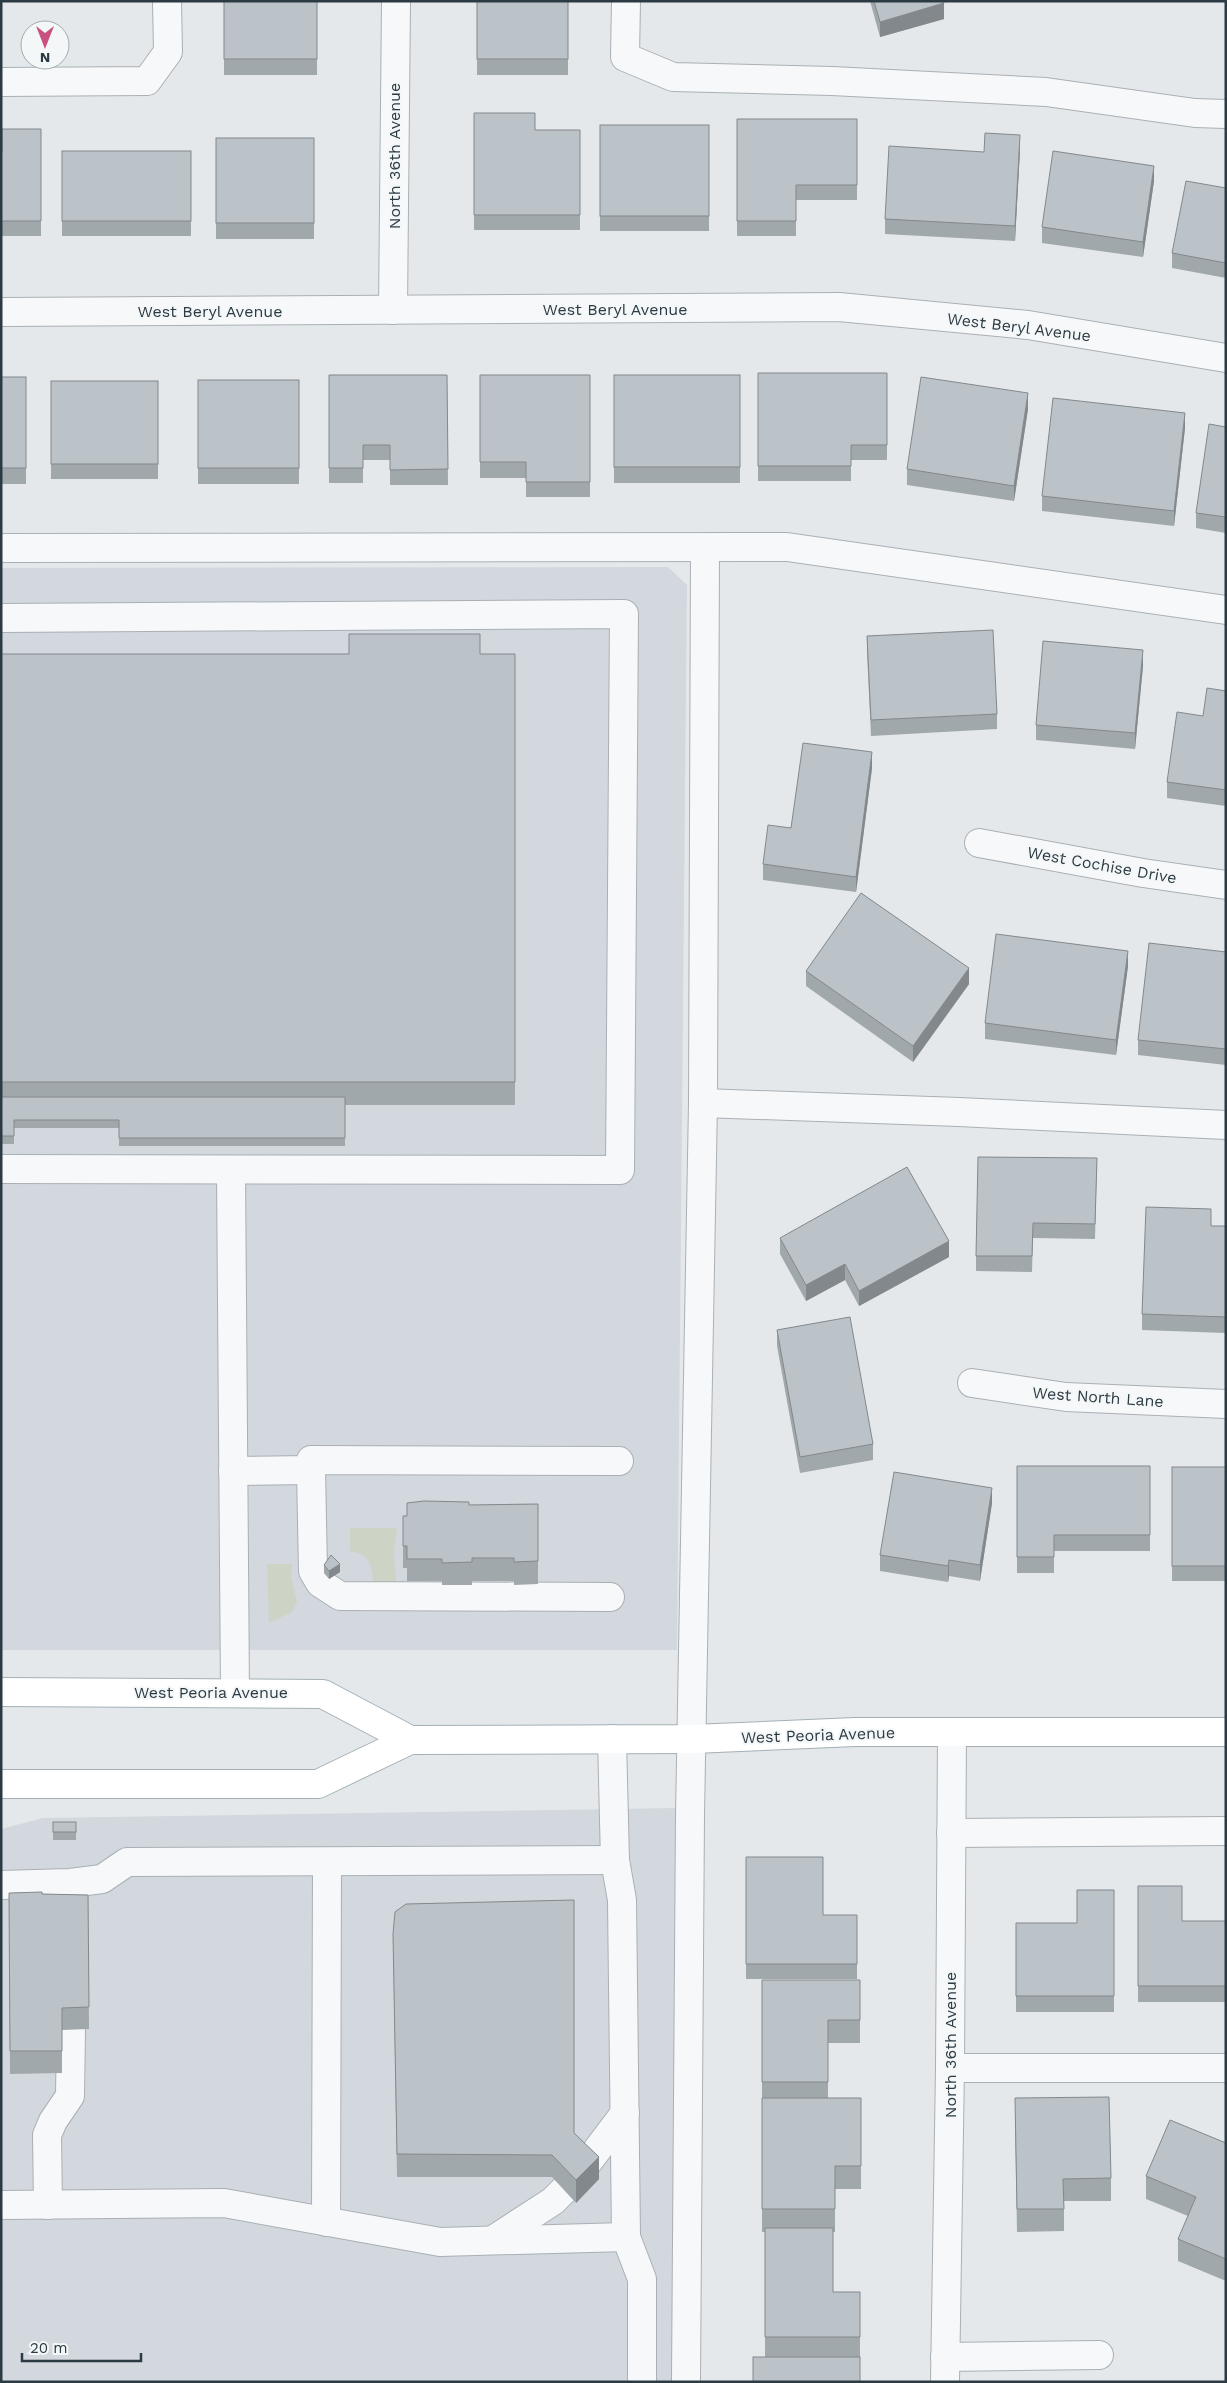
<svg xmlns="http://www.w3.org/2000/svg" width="1227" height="2383" font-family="'Work Sans',sans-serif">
  <rect width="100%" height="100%" fill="#e4e8eb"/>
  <g fill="#d2d8dd">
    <path d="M 668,567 L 687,585 L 677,1650 L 1,1650 L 1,568 Z"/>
    <path d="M 677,1808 L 673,2382 L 1,2382 L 1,1829 L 43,1818 Z"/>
  </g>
  <g fill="#cdd4c5">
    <path d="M 350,1528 L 397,1528 L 394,1552 L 396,1585 L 373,1585 C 373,1566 370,1554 350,1551 Z"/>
    <path d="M 267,1564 L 292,1564 L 291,1576 L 297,1602 L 292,1612 L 269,1623 Z"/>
  </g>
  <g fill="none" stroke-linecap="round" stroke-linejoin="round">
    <defs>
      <g id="minor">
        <path d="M 626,1 L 625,57 L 673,77 L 832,81 L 1046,92 L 1195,113 L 1226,114"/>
        <path d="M 1,82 L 147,81 L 168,52 L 167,1"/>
        <path d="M 393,310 L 396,1"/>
        <path d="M 1,312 L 839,307 L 1028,325 L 1226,358"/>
        <path d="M 1,548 L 787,547 L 1226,610"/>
        <path d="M 1,618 L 624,614 L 620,1170 L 1,1169"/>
        <path d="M 979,843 L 1143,873 L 1226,885"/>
        <path d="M 703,1103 L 959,1112 L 1226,1125"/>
        <path d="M 231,1171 L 235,1692"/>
        <path d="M 972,1383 L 1066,1397 L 1226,1404"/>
        <path d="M 311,1470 L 313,1571 L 320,1583 L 340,1596 L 610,1597"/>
        <path d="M 233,1471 L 311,1470 L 311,1460 L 619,1461"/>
        <path d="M 612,1739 L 615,1860 L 622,1900 L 626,2237 L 642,2279 L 642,2382"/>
        <path d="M 951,1833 L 1226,1831"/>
        <path d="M 1,1885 L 70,1883 L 102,1879 L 127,1862 L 615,1860"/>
        <path d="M 950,2068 L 1226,2068"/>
        <path d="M 585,2166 L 625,2113"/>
        <path d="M 1,2205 L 224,2203 L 440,2242 L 626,2237"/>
        <path d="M 48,2205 L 47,2135 L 53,2121 L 70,2096 L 71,2030"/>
        <path d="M 326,2222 L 327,1863"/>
        <path d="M 493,2240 L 553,2201 L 564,2190"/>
        <path d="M 945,2357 L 1099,2355"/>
        <path d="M 686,2382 L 690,1815 L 703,1103 L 705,548"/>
        <path d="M 945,2382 L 950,2068 L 952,1733"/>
      </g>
      <g id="major">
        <path d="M 1,1692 L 323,1694 L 410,1740"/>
        <path d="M 1,1784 L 318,1784 L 410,1740 L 693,1739 L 855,1732 L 1226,1732"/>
      </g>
    </defs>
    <use href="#minor" stroke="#a9b0b5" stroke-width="30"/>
    <use href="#major" stroke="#a4b0b6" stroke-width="30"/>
    <use href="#minor" stroke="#f7f8f9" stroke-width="28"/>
    <use href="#major" stroke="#fff" stroke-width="28"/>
  </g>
  <g fill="#a1a8ac">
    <rect x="224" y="1" width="93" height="74"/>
    <rect x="477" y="1" width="91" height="74"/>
    <path d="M 870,1 L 944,1 L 944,19 L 880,37 Z"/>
    <path d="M 474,113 L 535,130 L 580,130 L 580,230 L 474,230 Z"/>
    <path d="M 737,119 L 857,119 L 857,200 L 796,200 L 796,236 L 737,236 Z"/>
    <rect x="600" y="125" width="109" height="106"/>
    <path d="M 41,129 L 41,236 L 1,236 L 1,151 Z"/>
    <rect x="216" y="138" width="98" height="101"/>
    <path d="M 1020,150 L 1015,241 L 885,234 L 885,219 Z"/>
    <rect x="62" y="151" width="129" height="85"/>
    <path d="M 1154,181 L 1143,257 L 1042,243 L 1042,227 Z"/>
    <path d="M 1226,188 L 1226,278 L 1172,268 L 1172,253 Z"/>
    <path d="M 758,373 L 887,373 L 887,460 L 851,460 L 851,481 L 758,481 Z"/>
    <path d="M 329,375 L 447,375 L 448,485 L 390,485 L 390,460 L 363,460 L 363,483 L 329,483 Z"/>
    <path d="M 480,375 L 590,375 L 590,497 L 526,497 L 526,478 L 480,478 Z"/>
    <rect x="614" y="375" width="126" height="108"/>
    <rect x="1" y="377" width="25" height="107"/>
    <rect x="198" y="380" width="101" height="104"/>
    <rect x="51" y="381" width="107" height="98"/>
    <path d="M 1028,409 L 1014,501 L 907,485 L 907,469 Z"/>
    <path d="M 1226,427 L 1226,533 L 1196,528 L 1196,513 Z"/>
    <path d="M 1185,428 L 1174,526 L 1042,511 L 1042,496 Z"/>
    <path d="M 867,636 L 997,714 L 997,729 L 871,736 L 867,652 Z"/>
    <path d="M 1,654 L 515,654 L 515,1105 L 345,1105 L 345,1146 L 119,1146 L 119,1128 L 14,1128 L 14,1144 L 1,1144 Z"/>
    <path d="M 1143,666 L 1135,749 L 1036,740 L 1036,725 Z"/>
    <path d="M 1226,691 L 1226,806 L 1167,798 L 1167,782 L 1203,716 Z"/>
    <path d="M 872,768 L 856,892 L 763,880 L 763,864 L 791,828 Z"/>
    <path d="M 1226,952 L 1226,1065 L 1138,1055 L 1138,1040 Z"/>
    <path d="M 1128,966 L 1116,1055 L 985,1039 L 985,1023 Z"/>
    <path d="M 806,971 L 969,984 L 913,1062 L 806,986 Z"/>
    <path d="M 1097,1158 L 1095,1239 L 1033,1238 L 1032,1272 L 976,1271 L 976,1256 Z"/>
    <path d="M 1211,1226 L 1226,1226 L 1226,1333 L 1142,1330 L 1142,1314 Z"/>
    <path d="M 780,1238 L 949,1257 L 859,1306 L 845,1280 L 806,1301 L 780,1254 Z"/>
    <path d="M 777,1330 L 873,1444 L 873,1460 L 800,1473 L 777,1346 Z"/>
    <path d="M 1017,1466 L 1150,1466 L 1150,1551 L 1054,1551 L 1054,1573 L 1017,1573 Z"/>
    <rect x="1172" y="1467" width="54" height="114"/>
    <path d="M 992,1503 L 980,1581 L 949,1576 L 948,1582 L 880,1571 L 880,1555 Z"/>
    <path d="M 538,1504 L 538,1584 L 514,1585 L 514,1581 L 472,1581 L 472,1585 L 442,1585 L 442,1581 L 407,1581 L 407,1568 L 403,1568 L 403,1516 L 407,1516 L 469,1505 Z"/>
    <path d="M 324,1565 L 340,1572 L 329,1579 L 324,1573 Z"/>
    <rect x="53" y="1822" width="23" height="18"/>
    <path d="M 746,1857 L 823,1915 L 857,1915 L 857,1979 L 746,1979 Z"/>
    <path d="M 1138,1886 L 1182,1921 L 1226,1921 L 1226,2002 L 1138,2002 Z"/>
    <path d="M 1114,1890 L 1114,2012 L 1016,2012 L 1016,1923 L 1077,1923 Z"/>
    <path d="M 9,1893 L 88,1895 L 89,2029 L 62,2030 L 62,2073 L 10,2074 Z"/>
    <path d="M 393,1934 L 574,2133 L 599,2179 L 576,2203 L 552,2177 L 397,2177 Z"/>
    <path d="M 762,1980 L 860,1980 L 860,2043 L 828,2043 L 828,2098 L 861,2098 L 861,2189 L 835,2189 L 835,2232 L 833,2232 L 833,2292 L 860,2292 L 860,2382 L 765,2357 L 765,2232 L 762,2232 Z"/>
    <path d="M 1015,2121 L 1111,2178 L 1111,2201 L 1064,2201 L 1064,2231 L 1017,2232 Z"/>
    <path d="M 1226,2143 L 1226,2281 L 1178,2261 L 1178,2239 L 1188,2216 L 1146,2199 L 1146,2176 Z"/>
  </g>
  <g fill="#83888c">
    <path d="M 944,3 L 944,19 L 880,37 L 880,22 Z"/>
    <path d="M 1020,135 L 1020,150 L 1015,241 L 1015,226 Z"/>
    <path d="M 1154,166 L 1154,181 L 1143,257 L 1143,242 Z"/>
    <path d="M 1028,393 L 1028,409 L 1014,501 L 1014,486 Z"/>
    <path d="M 1185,413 L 1185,428 L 1174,526 L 1174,511 Z"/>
    <path d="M 1143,650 L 1143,666 L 1135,749 L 1135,733 Z"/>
    <path d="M 872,752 L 872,768 L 856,892 L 856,877 Z"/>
    <path d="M 1128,951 L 1128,966 L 1116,1055 L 1116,1040 Z"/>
    <path d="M 969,968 L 969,984 L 913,1062 L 913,1046 Z"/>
    <path d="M 949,1241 L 949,1257 L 859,1306 L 859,1291 Z"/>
    <path d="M 845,1264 L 845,1280 L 806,1301 L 806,1285 Z"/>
    <path d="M 992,1488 L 992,1503 L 980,1581 L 980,1565 Z"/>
    <path d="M 949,1560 L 949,1576 L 948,1582 L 948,1566 Z"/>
    <path d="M 340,1564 L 340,1572 L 329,1579 L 329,1571 Z"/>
    <path d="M 599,2157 L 599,2179 L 576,2203 L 576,2180 Z"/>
  </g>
  <g fill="#bbc3c8" stroke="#83888c">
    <rect x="224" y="1" width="93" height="58"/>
    <rect x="477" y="1" width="91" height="58"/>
    <path d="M 874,1 L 944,1 L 944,3 L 880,22 Z"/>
    <path d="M 474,113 L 535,113 L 535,130 L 580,130 L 580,215 L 474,215 Z"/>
    <path d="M 737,119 L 857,119 L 857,185 L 796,185 L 796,221 L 737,221 Z"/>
    <rect x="600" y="125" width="109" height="91"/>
    <path d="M 2,129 L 41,129 L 41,221 L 1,221 L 1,151 L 2,151 Z"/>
    <path d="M 985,133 L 1020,135 L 1015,226 L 885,219 L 889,146 L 984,152 Z"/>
    <rect x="216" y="138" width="98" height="85"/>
    <rect x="62" y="151" width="129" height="70"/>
    <path d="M 1053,151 L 1154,166 L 1143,242 L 1042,227 Z"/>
    <path d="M 1186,181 L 1226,188 L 1226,263 L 1172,253 Z"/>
    <path d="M 758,373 L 887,373 L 887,445 L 851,445 L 851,466 L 758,466 Z"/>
    <path d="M 329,375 L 447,375 L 448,469 L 390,470 L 390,445 L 363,445 L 363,468 L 329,468 Z"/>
    <path d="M 480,375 L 590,375 L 590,482 L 526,482 L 526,462 L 480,462 Z"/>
    <rect x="614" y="375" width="126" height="92"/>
    <rect x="1" y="377" width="25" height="91"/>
    <path d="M 921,377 L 1028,393 L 1014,486 L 907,469 Z"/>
    <rect x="198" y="380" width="101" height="88"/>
    <rect x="51" y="381" width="107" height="83"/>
    <path d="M 1053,398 L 1185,413 L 1174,511 L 1042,496 Z"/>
    <path d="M 1209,424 L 1226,427 L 1226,517 L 1196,513 Z"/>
    <path d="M 993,630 L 997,714 L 871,720 L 867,636 Z"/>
    <path d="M 349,634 L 480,634 L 480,654 L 515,654 L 515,1082 L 1,1082 L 1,654 L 349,654 Z"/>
    <path d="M 1043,641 L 1143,650 L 1135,733 L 1036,725 Z"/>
    <path d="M 1207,688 L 1226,691 L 1226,790 L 1167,782 L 1177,712 L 1203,716 Z"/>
    <path d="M 803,743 L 872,752 L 856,877 L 763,864 L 768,825 L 791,828 Z"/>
    <path d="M 861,893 L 969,968 L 913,1046 L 806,971 Z"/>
    <path d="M 996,934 L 1128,951 L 1116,1040 L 985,1023 Z"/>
    <path d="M 1149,943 L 1226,952 L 1226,1049 L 1138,1040 Z"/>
    <path d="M 1,1097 L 345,1097 L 345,1138 L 119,1138 L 119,1120 L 14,1120 L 14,1136 L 1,1136 Z"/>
    <path d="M 978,1157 L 1097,1158 L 1095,1224 L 1033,1223 L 1032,1256 L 976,1256 Z"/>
    <path d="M 907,1167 L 949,1241 L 859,1291 L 845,1264 L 806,1285 L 780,1238 Z"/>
    <path d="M 1146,1207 L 1211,1209 L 1211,1226 L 1226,1226 L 1226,1317 L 1142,1314 Z"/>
    <path d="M 850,1317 L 873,1444 L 800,1457 L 777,1330 Z"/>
    <path d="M 1017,1466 L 1150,1466 L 1150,1535 L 1054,1535 L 1054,1557 L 1017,1557 Z"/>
    <rect x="1172" y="1467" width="54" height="99"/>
    <path d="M 894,1472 L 992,1488 L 980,1565 L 949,1560 L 948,1566 L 880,1555 Z"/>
    <path d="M 424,1501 L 469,1502 L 469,1505 L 538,1504 L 538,1561 L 514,1562 L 514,1558 L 472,1558 L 472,1562 L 442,1563 L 442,1559 L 407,1559 L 407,1546 L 403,1546 L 403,1516 L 407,1516 L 407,1503 Z"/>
    <path d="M 331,1555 L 340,1564 L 329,1571 L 324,1565 Z"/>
    <rect x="53" y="1822" width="23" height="10"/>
    <path d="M 746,1857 L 823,1857 L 823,1915 L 857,1915 L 857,1964 L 746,1964 Z"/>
    <path d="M 1138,1886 L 1182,1886 L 1182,1921 L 1226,1921 L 1226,1986 L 1138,1986 Z"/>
    <path d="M 1077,1890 L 1114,1890 L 1114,1996 L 1016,1996 L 1016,1923 L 1077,1923 Z"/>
    <path d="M 42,1892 L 42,1894 L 88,1895 L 89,2007 L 62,2008 L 62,2051 L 10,2051 L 9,1893 Z"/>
    <path d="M 574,1900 L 574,2133 L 599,2157 L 576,2180 L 552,2155 L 397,2154 L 393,1934 L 395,1912 L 406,1904 Z"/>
    <path d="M 762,1980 L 860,1980 L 860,2020 L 828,2020 L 828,2082 L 762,2082 Z"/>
    <path d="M 1109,2097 L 1111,2178 L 1063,2179 L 1064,2209 L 1017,2209 L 1015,2098 Z"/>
    <path d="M 762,2098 L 861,2098 L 861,2166 L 835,2166 L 835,2209 L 762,2209 Z"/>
    <path d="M 1170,2120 L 1226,2143 L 1226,2259 L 1178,2239 L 1196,2197 L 1146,2176 Z"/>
    <path d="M 765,2228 L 833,2228 L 833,2292 L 860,2292 L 860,2337 L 765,2337 Z"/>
    <rect x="753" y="2357" width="107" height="25"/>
  </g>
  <g text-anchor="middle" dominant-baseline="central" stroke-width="4" stroke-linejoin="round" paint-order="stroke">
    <g font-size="16" fill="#2c3a43" stroke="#f4f7f8">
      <text transform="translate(394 156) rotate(-90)">North 36th Avenue</text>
      <text x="615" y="309">West Beryl Avenue</text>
      <text x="210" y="311">West Beryl Avenue</text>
      <text transform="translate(1019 327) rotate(7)">West Beryl Avenue</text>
      <text transform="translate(1102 865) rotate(10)">West Cochise Drive</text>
      <text transform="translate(1098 1397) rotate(4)">West North Lane</text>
      <text x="211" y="1692">West Peoria Avenue</text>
      <text transform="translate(818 1735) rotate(-2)">West Peoria Avenue</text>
      <text transform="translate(950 2045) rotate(-90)">North 36th Avenue</text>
    </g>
  </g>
  <rect width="1227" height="2383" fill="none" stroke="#2c3a43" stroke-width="5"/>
  <g transform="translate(45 45) rotate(180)"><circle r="24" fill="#f4f7f8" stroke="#a4abb0"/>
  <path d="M0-4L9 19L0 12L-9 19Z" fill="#c85180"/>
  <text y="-8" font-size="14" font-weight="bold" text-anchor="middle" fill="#2c3a43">N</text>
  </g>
  <path d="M22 2353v8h119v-8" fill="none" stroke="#2c3a43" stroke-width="2.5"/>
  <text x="30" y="2353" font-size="15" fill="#2c3a43" stroke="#f4f7f8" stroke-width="4" paint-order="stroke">20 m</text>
</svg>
